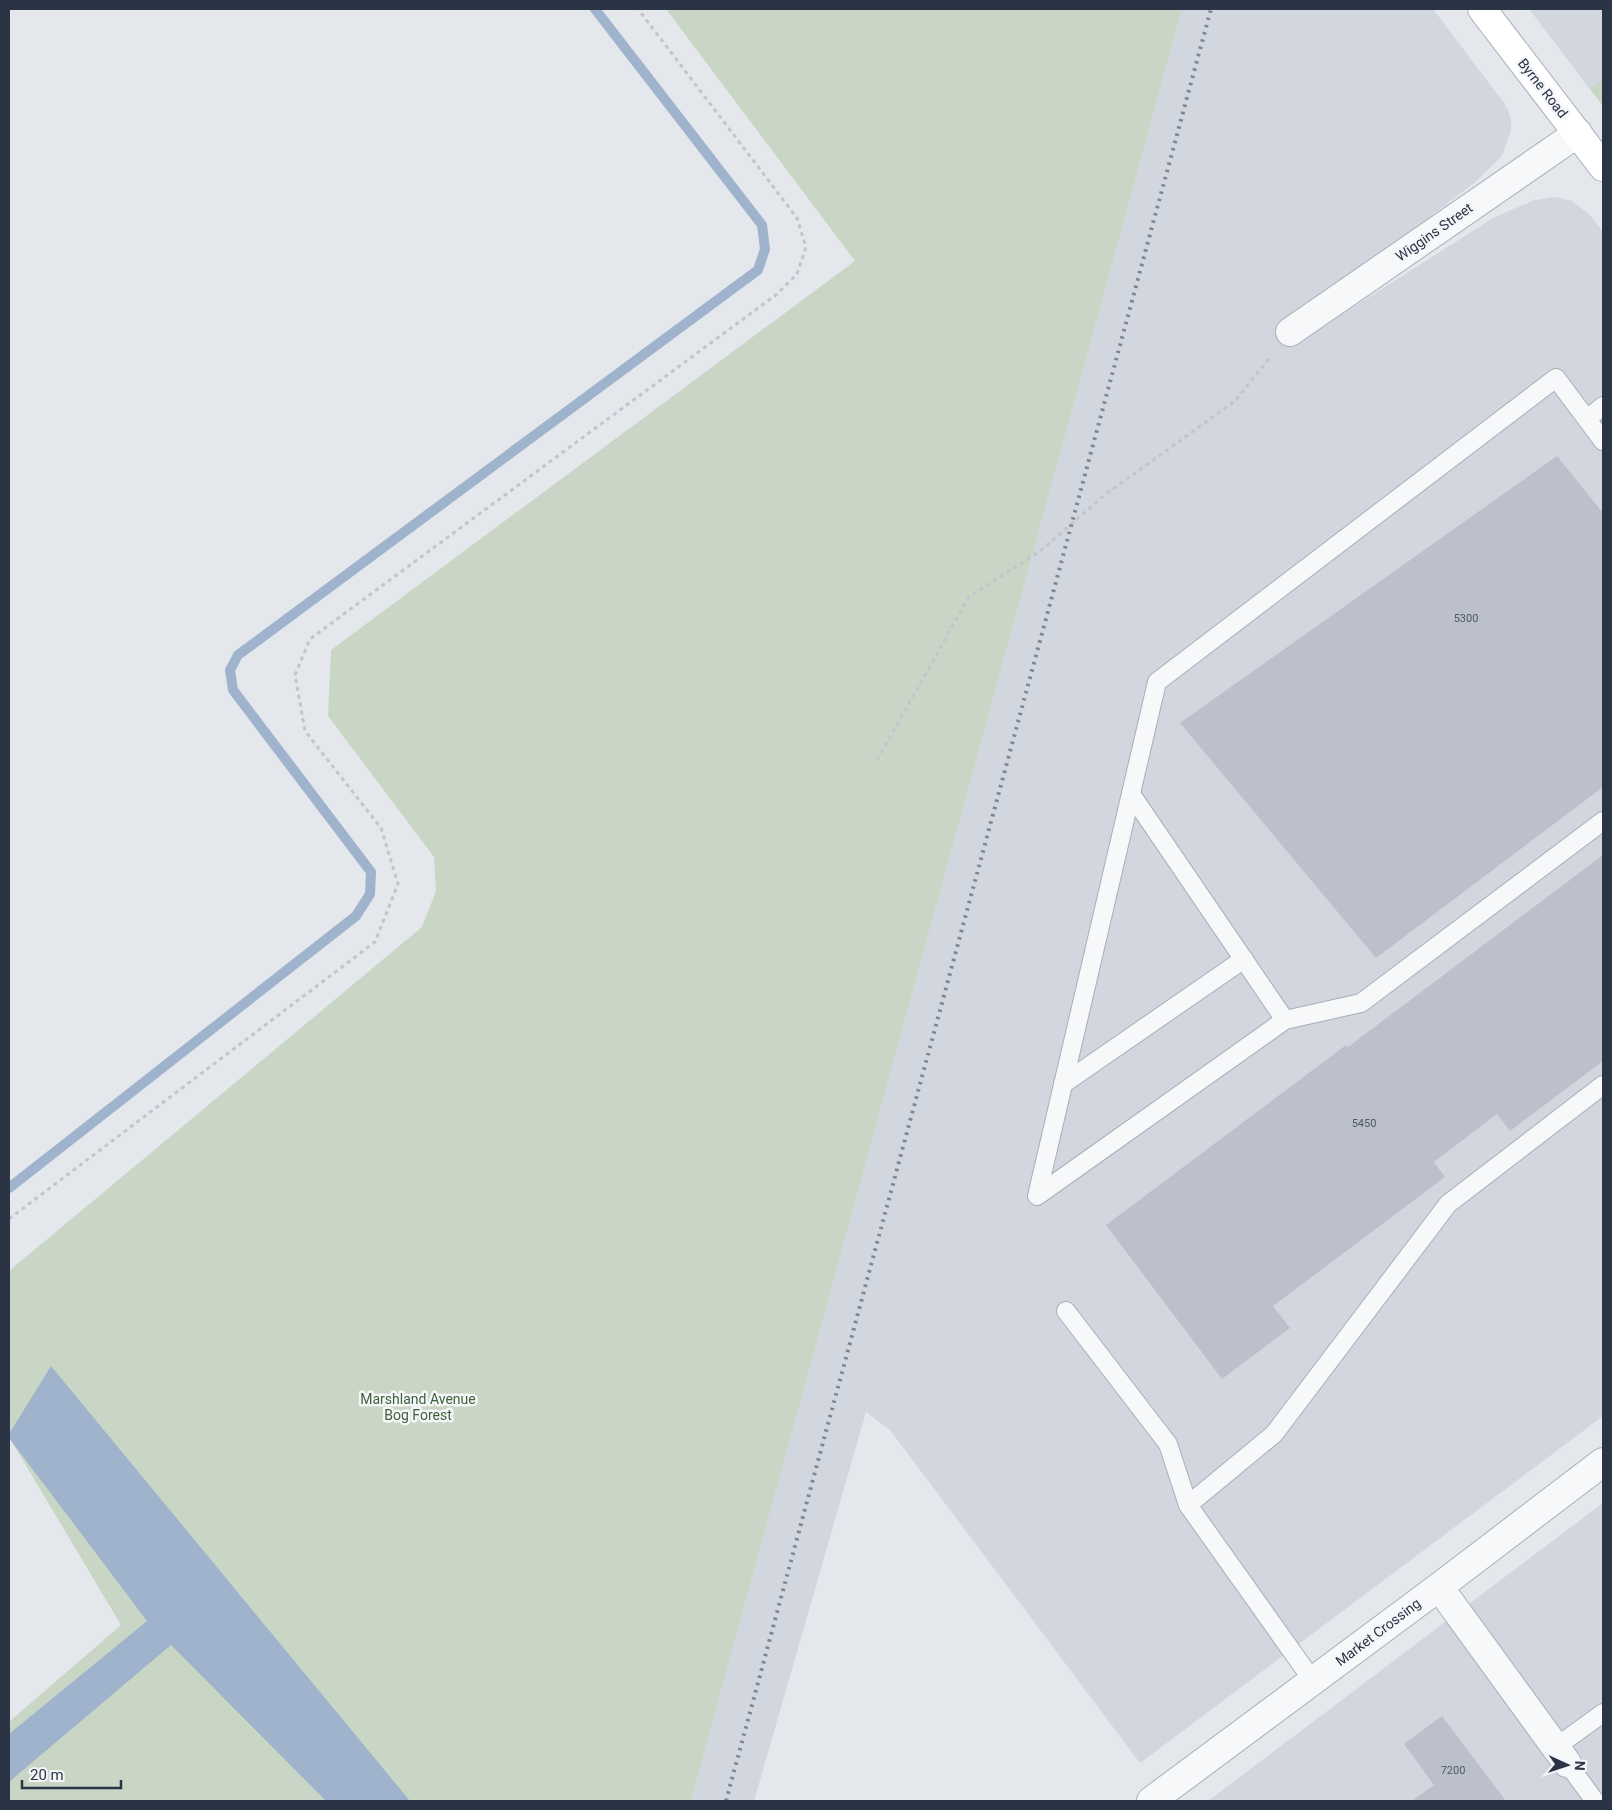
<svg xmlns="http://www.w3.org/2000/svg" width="1612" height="1810" font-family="Roboto,sans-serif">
  <rect width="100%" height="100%" fill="#e4e7ec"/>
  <g fill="#d2d6de">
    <path d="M 1182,9 L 1433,9 L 1504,103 L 1508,110 L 1511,121 L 1511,131 L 1502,155 L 1495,163 L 1474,183 L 1285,327 L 1298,342 L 1495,217 L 1535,200 L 1555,197 L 1572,201 L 1590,215 L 1603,232 L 1603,1416 L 1140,1763 L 890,1430 L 866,1412 L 754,1801 L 691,1801 Z"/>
    <path d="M 1529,9 L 1603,9 L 1603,79 L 1590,89 Z"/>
    <path d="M 1603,1503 L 1603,1801 L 1208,1801 Z"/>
  </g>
  <g fill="#c9d6c5">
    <path d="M 666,9 L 1182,9 L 691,1801 L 9,1801 L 9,1722 L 121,1625 L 9,1437 L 9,1271 L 422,927 L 436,891 L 434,857 L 328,716 L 331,650 L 855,261 Z"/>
    <path d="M 1603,79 L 1603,106 L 1590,89 Z"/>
  </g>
  <path fill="#9fb4cc" d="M 51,1366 L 410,1801 L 326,1801 L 171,1645 L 9,1782 L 9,1734 L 147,1621 L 9,1438 L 9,1434 Z"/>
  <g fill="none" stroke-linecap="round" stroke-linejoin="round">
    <path stroke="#9fb4cc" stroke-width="10" d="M 9,1188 L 356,916 L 370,894 L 371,872 L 233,690 L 230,670 L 238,655 L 758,270 L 765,249 L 762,225 L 595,9"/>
  </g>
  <g fill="#bbc0ca">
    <path d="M 1557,456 L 1603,513 L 1603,787 L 1376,958 L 1180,723 Z"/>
    <path d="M 1603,855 L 1603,1061 L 1510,1131 L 1497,1114 L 1434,1162 L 1445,1177 L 1273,1306 L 1290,1328 L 1222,1379 L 1106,1225 L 1346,1045 L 1348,1047 Z"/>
    <path d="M 1442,1716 L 1506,1801 L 1412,1801 L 1434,1785 L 1404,1744 Z"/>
  </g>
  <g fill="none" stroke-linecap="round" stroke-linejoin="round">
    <defs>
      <g id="lane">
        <path d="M 1587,419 L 1603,406"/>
        <path d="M 1603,441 L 1556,378 L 1157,682 L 1037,1196 L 1285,1020 L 1361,1003 L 1603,821"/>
        <path d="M 1131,794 L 1285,1020"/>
        <path d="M 1063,1084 L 1244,959"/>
        <path d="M 1066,1311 L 1168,1444 L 1188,1505 L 1313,1681"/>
        <path d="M 1188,1505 L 1274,1434 L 1448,1204 L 1603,1085"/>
        <path d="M 1556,1747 L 1603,1713"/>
        <path d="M 1567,1763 L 1595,1801"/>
      </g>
      <g id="street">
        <path d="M 1290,332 L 1578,133"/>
        <path d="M 1439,1587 L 1567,1763"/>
        <path d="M 1151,1801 L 1439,1587 L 1603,1462"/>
      </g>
      <path id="secondary" d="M 1482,9 L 1603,167"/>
    </defs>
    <use href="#lane" stroke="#a9aeb7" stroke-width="20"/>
    <use href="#street" stroke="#a9aeb7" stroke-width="30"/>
    <use href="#secondary" stroke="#a9aeb7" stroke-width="30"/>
    <g stroke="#c2c5cb" stroke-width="3" stroke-dasharray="4 4" stroke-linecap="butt">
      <path d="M 877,760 L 969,597 L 1039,552 L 1106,494 L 1235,401 L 1271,356"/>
      <path d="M 9,1219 L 375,942 L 398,884 L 381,828 L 305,731 L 295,675 L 310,639 L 777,294 L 797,274 L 806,247 L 797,218 L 638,9"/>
    </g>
    <use href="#lane" stroke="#f7f8fa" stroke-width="18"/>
    <use href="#street" stroke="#f7f8fa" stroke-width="28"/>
    <use href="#secondary" stroke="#fff" stroke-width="28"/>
    <path stroke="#7d8696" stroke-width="4" stroke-dasharray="2.5 5" stroke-linecap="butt" d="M 726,1801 L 1211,9"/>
  </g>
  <g text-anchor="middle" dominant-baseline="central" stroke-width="5" stroke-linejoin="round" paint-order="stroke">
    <g font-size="11" fill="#4f5766">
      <text x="1466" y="618">5300</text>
      <text x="1364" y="1123">5450</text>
      <text x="1453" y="1770">7200</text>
    </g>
    <g font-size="14" fill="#2b3445" stroke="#f4f6f9">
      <text transform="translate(1543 88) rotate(52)">Byrne Road</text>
      <text transform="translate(1434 232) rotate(-35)">Wiggins Street</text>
      <text transform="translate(1378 1632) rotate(-37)">Market Crossing</text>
    </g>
    <g font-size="14" fill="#3f6138" stroke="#f4f6f9">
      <text x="418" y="1399">Marshland Avenue<tspan x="418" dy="16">Bog Forest</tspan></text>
    </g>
  </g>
  <rect width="1612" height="1810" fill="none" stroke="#2b3445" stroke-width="20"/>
  <g transform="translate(1567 1765) rotate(93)" stroke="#f4f6f9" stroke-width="4" paint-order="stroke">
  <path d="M0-4L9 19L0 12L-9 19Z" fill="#2b3445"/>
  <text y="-8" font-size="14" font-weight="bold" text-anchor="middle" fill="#2b3445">N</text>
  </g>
  <path d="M22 1780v8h99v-8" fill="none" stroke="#2b3445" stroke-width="2.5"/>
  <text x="30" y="1780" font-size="15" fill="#2b3445" stroke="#f4f6f9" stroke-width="4" paint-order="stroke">20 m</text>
</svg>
